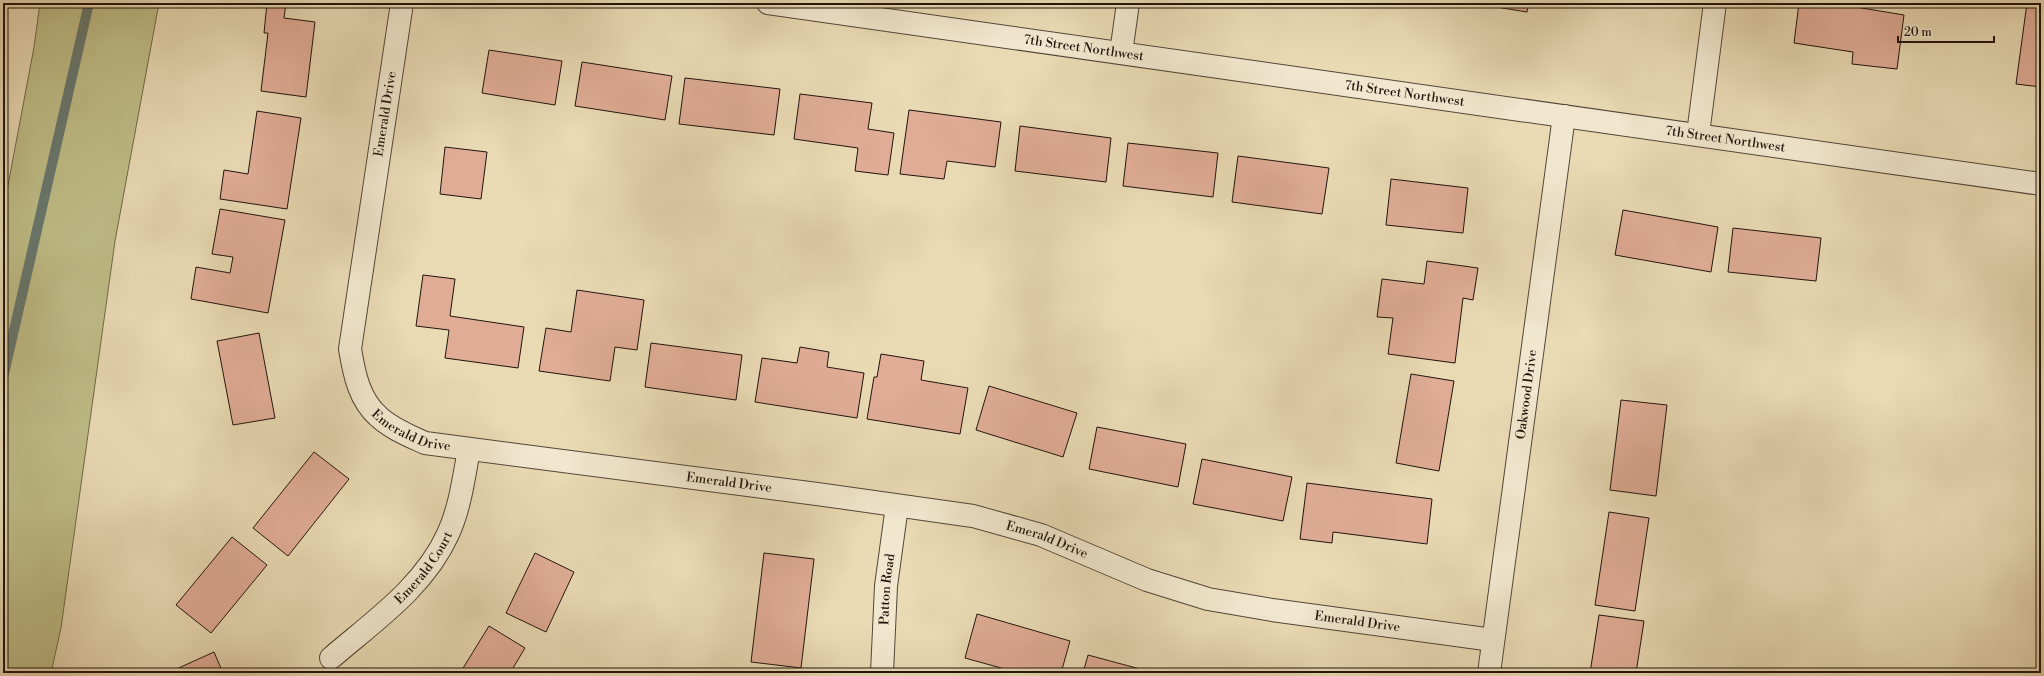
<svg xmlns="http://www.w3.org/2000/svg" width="2044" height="676" viewBox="0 0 2044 676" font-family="'Libre Bodoni',serif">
<rect width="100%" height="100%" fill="#e9dab4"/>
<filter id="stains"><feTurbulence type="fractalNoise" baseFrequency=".005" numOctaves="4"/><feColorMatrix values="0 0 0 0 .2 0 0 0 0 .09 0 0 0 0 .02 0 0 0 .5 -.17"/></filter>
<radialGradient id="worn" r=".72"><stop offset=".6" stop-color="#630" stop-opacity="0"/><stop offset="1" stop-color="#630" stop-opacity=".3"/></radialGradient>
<path fill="#bfbd87" stroke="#70684a" d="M40 3H159L115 241 61 628 51 673H3V212L34 47Z"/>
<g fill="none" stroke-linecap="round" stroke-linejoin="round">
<path stroke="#68786f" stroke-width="10" d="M3 378 89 3"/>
</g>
<path fill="#e0ac96" stroke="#21140d" d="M267 3H286L284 18 315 22 306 97 261 91 268 33H264Z
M1490 3H1529L1527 12 1490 6Z
M1799 3H1832L1904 15 1897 69 1852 64 1853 52 1794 43Z
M2027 3 2041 5V87L2016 84Z
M489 50 562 61 555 105 482 93Z
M582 62 672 76 665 120 575 106Z
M685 78 780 89 774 135 679 124Z
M800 94 872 103 868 129 894 133 888 175 855 171 858 148 794 139Z
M909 110 1001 122 995 167 947 161 944 179 900 174Z
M257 111 301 118 287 209 220 199 224 170 248 174Z
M1020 126 1111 138 1106 182 1015 171Z
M1128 143 1218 153 1213 197 1123 186Z
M445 147 487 152 481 199 440 194Z
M1238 156 1329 168 1322 214 1232 202Z
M1391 179 1468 188 1463 233 1386 225Z
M220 209 285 220 268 313 191 299 196 267 230 273 233 257 212 254Z
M1623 210 1718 227 1711 272 1615 255Z
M1733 228 1821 238 1816 281 1728 272Z
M1427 261 1478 268 1473 300 1463 298 1455 363 1388 354 1393 318 1377 317 1382 279 1424 284Z
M423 275 455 279 450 316 524 327 518 368 445 358 449 330 416 326Z
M577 290 644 300 637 350 615 347 610 381 539 371 546 328 571 332Z
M259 333 275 418 233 425 217 341Z
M651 343 742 355 736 400 645 387Z
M800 347 829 352 827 367 864 373 857 418 755 402 762 358 797 363Z
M881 354 924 361 921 380 968 388 960 434 867 419 874 377H877Z
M1411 374 1454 381 1439 471 1396 463Z
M989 386 1077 413 1063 457 976 430Z
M1621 400 1667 405 1656 496 1610 490Z
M1097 427 1186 444 1178 487 1089 469Z
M314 452 349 479 288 556 253 528Z
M1202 459 1292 477 1283 521 1193 504Z
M1307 483 1432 499 1427 544 1333 532 1332 543 1300 539Z
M1609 512 1649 518 1635 611 1595 605Z
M232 537 267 565 211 633 176 605Z
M535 553 574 572 546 632 506 613Z
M764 553 814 559 801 668 751 662Z
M977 614 1070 641 1061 673H1019L965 658Z
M1599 615 1644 621 1636 673H1590Z
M489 626 525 648 510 673H460Z
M214 652 223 673H173L172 671Z
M1088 655 1155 673H1083Z"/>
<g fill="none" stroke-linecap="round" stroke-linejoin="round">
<defs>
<g id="minor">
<path id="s1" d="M402 3 350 349C354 373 359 400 379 417 392 429 410 436 425 443L817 494 973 516 1041 535 1147 580 1208 599 1272 610 1493 640"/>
<path d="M1121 53 1128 3"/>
<path d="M1698 134 1715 3"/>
<path id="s2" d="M331 658C374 621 424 587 448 534 460 508 464 477 469 449"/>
<path id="s3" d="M882 673 886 586 897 506"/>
<path id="s4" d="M1489 673 1564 116"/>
</g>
<g id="tertiary">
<path id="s5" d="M768 3 2041 184"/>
</g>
</defs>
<use href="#minor" stroke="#534637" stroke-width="24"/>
<use href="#tertiary" stroke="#534637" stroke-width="24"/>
<use href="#minor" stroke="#f1e7ce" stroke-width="22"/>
<use href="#tertiary" stroke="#f1e7ce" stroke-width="22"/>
</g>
<g text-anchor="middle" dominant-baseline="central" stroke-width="4" stroke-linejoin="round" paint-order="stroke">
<g font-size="13" fill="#21140d" stroke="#f1e7ce">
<text stroke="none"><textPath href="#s5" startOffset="319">7th Street Northwest</textPath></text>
<text stroke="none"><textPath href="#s5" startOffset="643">7th Street Northwest</textPath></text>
<text transform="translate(385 114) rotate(-81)">Emerald Drive</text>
<text stroke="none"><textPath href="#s5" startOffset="967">7th Street Northwest</textPath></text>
<text stroke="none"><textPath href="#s4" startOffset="281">Oakwood Drive</textPath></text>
<text stroke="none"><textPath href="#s1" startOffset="461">Emerald Drive</textPath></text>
<text stroke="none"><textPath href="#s1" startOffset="785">Emerald Drive</textPath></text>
<text stroke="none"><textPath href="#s1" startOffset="1109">Emerald Drive</textPath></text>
<text stroke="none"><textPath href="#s2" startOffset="130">Emerald Court</textPath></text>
<text stroke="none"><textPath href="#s3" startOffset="84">Patton Road</textPath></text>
<text stroke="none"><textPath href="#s1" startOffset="1432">Emerald Drive</textPath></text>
</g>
</g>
<rect width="2044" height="676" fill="none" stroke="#e9dab4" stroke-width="16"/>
<rect x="4" y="4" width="2036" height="668" fill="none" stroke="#21140d" stroke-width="2"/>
<rect x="8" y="8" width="2028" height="660" fill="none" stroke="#21140d"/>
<path d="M1898 36v6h96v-6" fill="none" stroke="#21140d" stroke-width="2"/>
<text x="1904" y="36" font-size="12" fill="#21140d" stroke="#f1e7ce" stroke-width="3" paint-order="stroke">20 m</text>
<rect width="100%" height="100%" filter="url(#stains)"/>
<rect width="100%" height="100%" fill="url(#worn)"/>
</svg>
